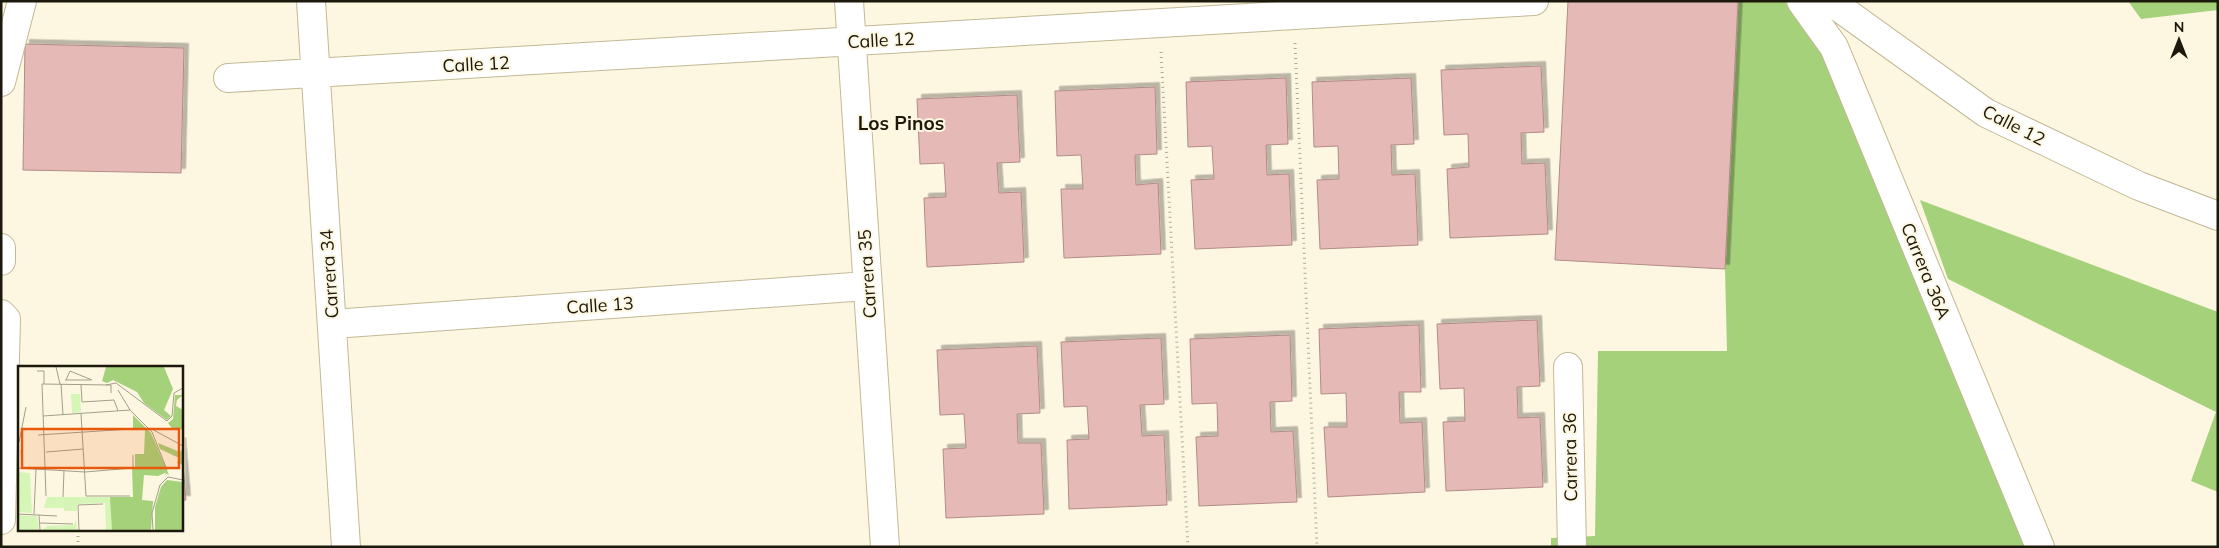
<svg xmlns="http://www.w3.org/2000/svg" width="2219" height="548" viewBox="0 0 2219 548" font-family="Mulish,sans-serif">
<defs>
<filter id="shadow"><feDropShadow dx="4.5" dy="-4.5" stdDeviation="0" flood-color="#0004"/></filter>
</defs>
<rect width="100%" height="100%" fill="#fdf7e1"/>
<path fill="#a5d17a" d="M1738 1H1785L1827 49 2031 547H1551V538L1595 536 1598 351H1727L1725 269Z
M2128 1H2218V10L2141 19Z
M1920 200 2218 312V492L2191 481 2216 412 1948 279Z"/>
<path fill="#e5bab6" stroke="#b38b87" filter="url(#shadow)" d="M1568 1H1738L1725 269 1555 260Z
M25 44 184 48 181 173 23 170Z
M1541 66 1544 132 1521 133 1522 164 1545 163 1548 234 1450 238 1447 169 1469 167 1468 134 1444 135 1441 70Z
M1286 78 1288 144 1266 145 1267 175 1289 174 1292 245 1195 249 1191 180 1214 179 1212 146 1188 147 1186 82Z
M1411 78 1414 144 1391 145 1392 175 1415 174 1418 245 1320 249 1317 180 1339 179 1338 146 1314 147 1312 82Z
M1155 87 1157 154 1135 155 1136 185 1158 183 1161 254 1064 258 1061 189H1083L1081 155 1057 156 1055 91Z
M1017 95 1020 162 997 163 999 193 1021 192 1024 262 927 267 924 198 946 197 944 163 920 164 917 99Z
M1537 320 1540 386 1517 387 1518 418 1540 417 1543 487 1446 491 1443 422 1465 421 1464 388 1440 389 1437 324Z
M1419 325 1421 392H1399L1400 423 1422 422 1425 492 1328 497 1324 427H1347L1346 393 1321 394 1319 329Z
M1290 335 1292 401 1270 402 1271 432 1293 431 1297 502 1199 506 1196 437 1218 436 1217 403 1192 404 1190 339Z
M1161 338 1164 404 1140 405 1142 436 1164 435 1167 505 1069 509 1067 440 1089 439 1087 406 1064 407 1061 342Z
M1037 346 1040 413 1017 414 1018 443H1041L1044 514 946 518 943 449 966 448 964 414 940 415 937 350Z
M181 442 186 500H181Z"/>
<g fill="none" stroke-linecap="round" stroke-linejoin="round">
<defs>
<path id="minor" d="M311 1 346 547
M849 1 885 547
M1801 1 1834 47 2040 547
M1830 1 1986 113 2139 186 2218 216
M228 78 1534 1
M1 82 22 1
M1 248V261
M1 314 6 319 1 520
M333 324 867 286
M1568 367 1572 547"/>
</defs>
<use href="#minor" stroke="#c2b996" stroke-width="30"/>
<path stroke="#afaa97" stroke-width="3" stroke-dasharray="1 4" stroke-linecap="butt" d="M1295 43 1317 547
M1161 52 1188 547
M78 547V529"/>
<use href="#minor" stroke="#fff" stroke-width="28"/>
</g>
<g text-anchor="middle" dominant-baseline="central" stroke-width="4" stroke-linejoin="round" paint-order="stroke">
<g font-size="18" fill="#1c180b" stroke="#fdf7e1">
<text transform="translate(881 40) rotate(-3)">Calle 12</text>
<text transform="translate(476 64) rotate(-3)">Calle 12</text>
<text transform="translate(2014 125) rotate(27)">Calle 12</text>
<text transform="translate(1926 271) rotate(68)">Carrera 36A</text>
<text transform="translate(329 274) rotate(-94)">Carrera 34</text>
<text transform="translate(867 274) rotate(-94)">Carrera 35</text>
<text transform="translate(600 305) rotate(-4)">Calle 13</text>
<text transform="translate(1570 457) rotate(-91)">Carrera 36</text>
</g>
<g font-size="19" font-weight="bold" fill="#1c180b" stroke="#fdf7e1">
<text x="901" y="123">Los Pinos</text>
</g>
</g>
<g transform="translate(18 366)">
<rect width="165" height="165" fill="#fdf7e1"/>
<path d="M53 28H62L63 46 54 47ZM0 106 12 107 14 147 0 146ZM29 131H115L133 164H88L87 137 59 138V145H46V142H26ZM0 149 19 150 21 164H0ZM58 153 59 164H25L29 160 56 159Z" fill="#d5f6b7"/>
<path d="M88 1H146L155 23 146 44 153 50 149 54 126 37 119 26 95 14 89 17 84 15ZM157 29H165L159 34 158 40 165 44V63L155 64 150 57 155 53ZM115 49 133 67 151 109 147 107 140 110 126 109 124 134 135 135 133 164H94L92 131H115L114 101H117V88H126L127 64 115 63ZM140 77 162 86 165 82V99L159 97 161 92 142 83ZM149 114 165 116V164H137V141L143 121Z" fill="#a5d17a"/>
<path fill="none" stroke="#a39e8b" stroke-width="1" d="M38 1 42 18M19 5H26V18M47 14H73M48 14 52 5 74 14M43 18 45 49M63 19 64 36 96 34 100 45M88 19 98 17 149 55 154 50 156 27 165 22M100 24 112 44 134 66 149 104M63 48 68 130H112M25 50 112 44M132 62 165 80M20 69 113 63M1 76 8 41M3 84 4 102M28 86 65 83M0 102 67 106 115 102V89M28 130 24 18 93 19V27M45 131 46 104M0 148 39 150M16 148 18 103M21 149 22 164M22 157 55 158M61 164 60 139 85 138M135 164 134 147 142 119 150 111 165 114"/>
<path fill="#e8590c" fill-opacity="0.15" stroke="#e8590c" stroke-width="2.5" d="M4 63H161V102H4Z"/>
<rect width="165" height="165" fill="none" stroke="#1c180b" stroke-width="2.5"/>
</g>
<rect width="2219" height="548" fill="none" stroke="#1c180b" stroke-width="5"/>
<g transform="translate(2179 40)" stroke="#fdf7e1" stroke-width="4" paint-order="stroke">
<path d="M0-4L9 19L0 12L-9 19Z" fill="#1c180b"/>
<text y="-8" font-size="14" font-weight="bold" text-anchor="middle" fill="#1c180b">N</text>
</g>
</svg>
